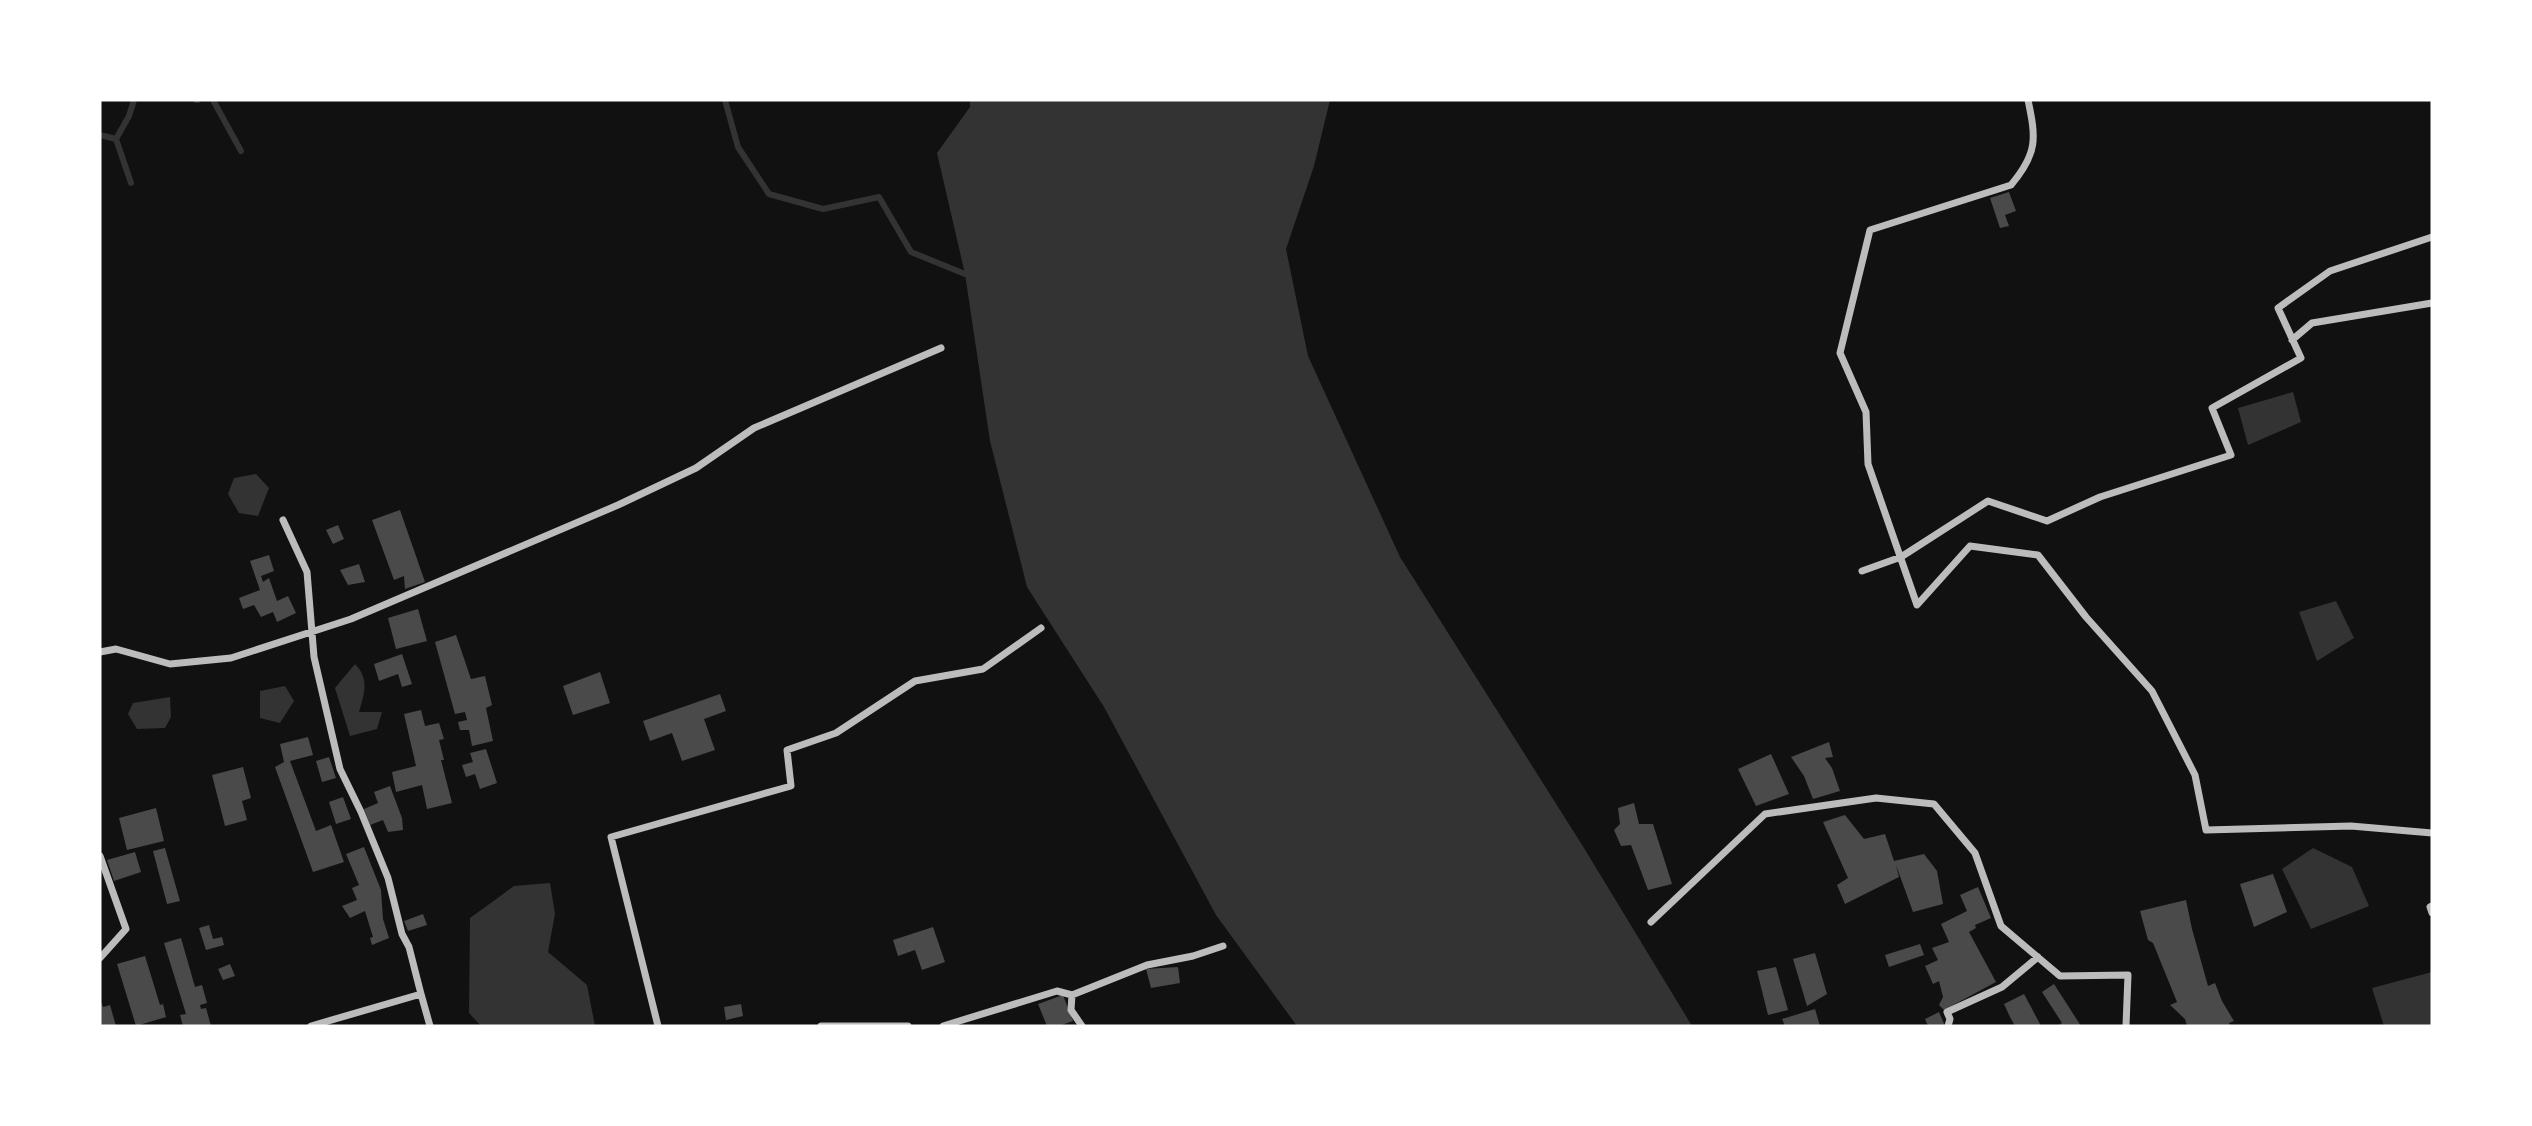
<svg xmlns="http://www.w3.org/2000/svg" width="2532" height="1126" viewBox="0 0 2532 1126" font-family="Cabin,sans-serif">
<rect width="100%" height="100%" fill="#111"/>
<path fill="#333" d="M970 100H1330L1314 166 1286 249 1308 356 1400 557 1584 848 1692 1026H1297L1216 915 1104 707 1027 587 990 441 965 274 937 153 970 107Z
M2293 392 2301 422 2248 445 2238 408Z
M256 474 269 488 258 516 239 513 228 494 234 478Z
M2336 601 2354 638 2317 661 2299 612Z
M355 664C370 679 364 694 359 712H382L377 729 350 736 335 688Z
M285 686 294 701 280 723 260 718V691Z
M170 697 171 717 165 728 137 729 128 714 133 703Z
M2313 848 2352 867 2369 906 2311 929 2282 869Z
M550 883 555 914 548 952 587 985 595 1026H481L469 1013 470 918 514 886Z
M2432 972V1026H2384L2372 988Z"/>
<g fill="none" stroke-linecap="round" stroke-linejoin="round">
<path stroke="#333" stroke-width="6" d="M196 100H198
M213 100 241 151
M725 100 738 147 769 194 823 209 879 197 911 252 965 274 971 270
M100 135 116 139
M131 183 116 139 129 116 134 100"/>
</g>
<path fill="#4a4a4a" d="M2009 192 2016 211 2005 215 2009 226 2000 228 1990 198Z
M400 510 425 582 405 589 404 576 394 580 372 520Z
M338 525 344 539 333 544 326 530Z
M269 555 274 571 261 576 263 582 269 578 277 601 288 596 296 613 277 622 273 612 261 617 254 605 243 609 239 598 260 590 250 561Z
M359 564 365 582 348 585 340 570Z
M418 609 427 641 396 649 388 618Z
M456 635 471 679 485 676 492 705 486 708 493 741 472 746 469 730H460L458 722 467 720 465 712 455 714 435 642Z
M402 654 412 684 402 687 398 674 379 681 374 664Z
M600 672 610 703 573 715 563 686Z
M720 694 726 711 704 719 715 750 682 761 672 733 650 741 643 721Z
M421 710 425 726 439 723 444 739 439 740 444 760H441L452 803 427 809 422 785 396 792 392 772 416 766 404 714Z
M308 737 313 755 290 761 316 831 331 825 344 862 313 872 275 767 284 762 280 744Z
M1829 742 1833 757 1825 758 1832 768 1840 791 1813 799 1804 776 1791 757Z
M486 749 497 783 480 789 475 774 466 777 462 765 473 762 470 753Z
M1771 754 1789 794 1756 806 1738 769Z
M329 757 336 778 322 782 316 761Z
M243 767 251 798 242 801 247 820 225 826 212 775Z
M390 786 402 818 403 830 388 832 383 820 370 825 364 809 378 803 374 792Z
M343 797 351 819 336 824 329 802Z
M1634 803 1639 824H1653L1672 884 1648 890 1631 845 1621 846 1614 830 1620 824 1618 808Z
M156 808 164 841 127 850 119 818Z
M1845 815 1864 839 1885 834 1894 861 1924 854 1937 871 1943 904 1913 912 1896 865 1899 877 1845 904 1837 885 1848 878 1823 822Z
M364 847 381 890 383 919 389 938 372 945 370 938 373 937 365 911 350 918 342 906 357 900 352 888 359 885 346 854Z
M165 848 180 901 167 904 153 851Z
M135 852 141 872 114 881 107 860Z
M2273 874 2287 912 2254 927 2240 884Z
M1978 887 1991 918 1975 925 1976 928 1969 932 1996 982 1944 1010 1939 1005 1943 997 1939 981 1933 984 1925 966 1938 960 1932 948 1949 942 1941 924 1967 911 1960 895Z
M2186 900 2192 929 2208 986 2215 983 2222 1001 2234 1021 2229 1023 2231 1026H2187L2185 1019 2170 1005 2177 1002 2153 943 2148 940 2140 911Z
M423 914 427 925 408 931 404 921Z
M209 925 213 939 222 937 224 945 206 950 199 928Z
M933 927 945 962 922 970 915 950 898 956 893 940Z
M181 938 195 987 202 985 207 1003 200 1005 201 1009 206 1008 211 1026H183L180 1015 186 1014 164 943Z
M1920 944 1924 955 1889 967 1885 955Z
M1815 953 1827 994 1807 1006 1793 959Z
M145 956 160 1005 163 1004 166 1017 136 1026 117 964Z
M230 964 235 976 223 980 218 969Z
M1178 967 1180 983 1151 988 1146 969Z
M1776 967 1788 1010 1768 1015 1757 971Z
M2054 984 2081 1026H2057L2062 1023 2042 992Z
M2024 994 2031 1007 2041 1026H2015L2010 1017 2004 1004Z
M1063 995 1073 1021 1059 1026H1047L1038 1004Z
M100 999 103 1007 110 1005 116 1026H100Z
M741 1004 743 1016 726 1020 724 1007Z
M1815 1009 1820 1026H1785L1782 1019Z
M1939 1012 1945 1026H1928L1925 1019Z"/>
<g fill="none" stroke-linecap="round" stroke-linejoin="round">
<path stroke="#bcbcbc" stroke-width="7" d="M2028 100C2036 138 2038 153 2011 185L1870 230 1840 353 1866 412 1868 464 1917 605 1970 546 2038 555 2086 617 2152 691 2195 775 2206 830 2351 826 2432 833
M2292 340 2312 323 2432 303
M283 520 307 572 314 657 340 769 361 812 388 878 402 934 409 947 421 994
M1862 571 1901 557 1988 501 2047 521 2100 497 2231 455 2212 408 2301 358 2278 308 2330 271 2432 237
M100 652 116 649 170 664 231 658 351 619 618 505 696 468 754 428 941 348
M100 856 126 929 100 958
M2432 906 2430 907 2432 913
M1651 922 1765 814 1876 798 1934 804 1975 853 2001 926 2060 976 2128 975 2126 1026
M311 1026 421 994 430 1026
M658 1026 611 837 791 786 787 750 836 733 915 681 983 669 1041 628
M821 1026H908
M943 1026 1057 991 1072 995
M1082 1026 1071 1010 1072 995 1147 965 1193 956 1223 946
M1948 1026 1950 1019 1947 1012 2002 987 2038 957"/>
</g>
<rect width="2532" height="1126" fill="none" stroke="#ffffff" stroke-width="203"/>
</svg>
